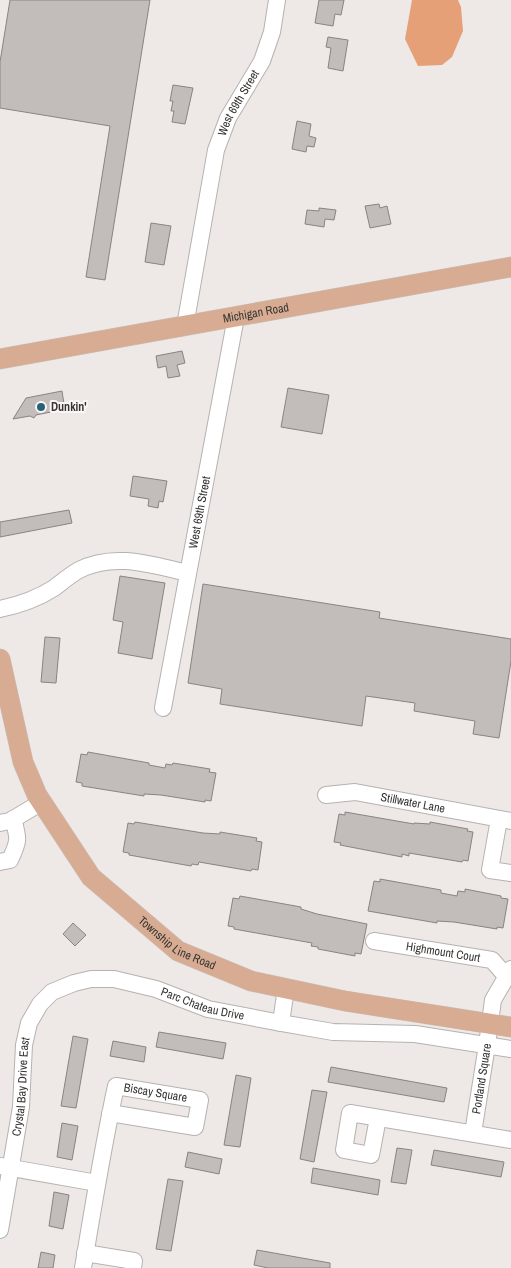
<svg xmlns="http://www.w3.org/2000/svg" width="511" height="1268" viewBox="0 0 511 1268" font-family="'Archivo Narrow',sans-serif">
<rect width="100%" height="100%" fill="#eee9e6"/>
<path fill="#e5a078" d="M412 0H458L461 7 463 31 452 57 442 65 418 66 405 39Z"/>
<path fill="#c2bdba" stroke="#898482" d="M10 0H150L105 280 86 277 110 126 0 108V62Z
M319 0H344L341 15 335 14 333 26 315 23Z
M328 37 348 40 343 71 328 68 331 48 326 47Z
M173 85 193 88 185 124 172 122 174 111H171L173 101H170Z
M297 121 311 124 309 136 316 138 314 147 307 146 306 152 292 149Z
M379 204 380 208 387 206 391 224 370 228 365 206Z
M319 208 336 210 334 220 325 219 324 227 305 224 307 210 319 211Z
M151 223 171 226 164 265 145 262Z
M182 351 185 363 177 365 180 376 168 378 166 366 158 368 156 356Z
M288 388 329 395 322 434 281 427Z
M62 391 64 404 61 410 36 415 34 418 30 416 13 419 26 398Z
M133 476 167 481 163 502 159 501 158 508 148 506 149 499 130 496Z
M69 510 72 523 0 537V522Z
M120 576 165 583 152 659 118 653 123 622 113 620Z
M203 584 380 612 379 618 511 639V661L499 738 473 734 475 721 414 711 415 703 366 696 362 726 220 704 222 689 188 683Z
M45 637 60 638 56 683 41 682Z
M88 752 149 763V765L165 768 166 764 172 765 173 763 210 769 209 772 216 773 211 801 205 800V802L161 795 144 794V796L82 786V783L76 782 81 754 87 755Z
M345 812 414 824V823L430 824V822L468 829 467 831 473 832 468 861 463 860 462 862 409 853V856L402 854V857L340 845 341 843 334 842 339 814 345 815Z
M135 822 203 833 220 834V832L257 838 256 841 262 842 258 870 252 869 251 871 199 862 198 865 192 864 191 866 129 855V853L123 852 128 823 134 824Z
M380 879 441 890V893L457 896 458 891 465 892V889L501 896V898L508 899 503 928 497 927V929L454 922 437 921V923L368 911 374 881 380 882Z
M240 896 301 907V909L317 914 367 924 361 954 355 953V956L318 949V947L311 946 312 943 234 929V927L228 926 233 898 239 899Z
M73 923 86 935 75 946 63 934Z
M159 1032 226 1043 223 1059 156 1047Z
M73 1036 88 1039 76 1108 61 1106Z
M113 1041 146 1047 144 1062 110 1056Z
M331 1067 447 1088 444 1102 328 1082Z
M236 1075 251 1078 240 1147 224 1145Z
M312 1090 327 1092 314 1162 300 1159Z
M62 1123 78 1126 72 1160 57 1157Z
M397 1148 412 1150 406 1184 391 1182Z
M434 1150 504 1162 501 1177 431 1165Z
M188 1152 222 1159 219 1174 185 1167Z
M313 1168 380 1180 378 1195 311 1183Z
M168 1179 183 1181 171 1251 156 1249Z
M54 1192 69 1195 63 1229 49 1226Z
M257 1250 330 1263V1268H268L254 1265Z
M41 1252 55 1255 53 1268H38Z"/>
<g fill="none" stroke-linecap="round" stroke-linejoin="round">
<defs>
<g id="minor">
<path id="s1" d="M185 326 216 150 228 118 262 61 272 32 277 0"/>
<path d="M0 609C19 605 37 599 54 588 62 582 70 575 79 570 115 552 151 565 188 573"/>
<path id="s2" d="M163 708 236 317"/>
<path id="s3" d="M326 795 355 792 511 821"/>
<path d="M499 819 490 870 511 873"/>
<path d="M0 823 10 821 42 802"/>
<path d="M0 862 10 860C19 841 19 839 13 819"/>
<path id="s4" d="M374 941 492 960 506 976"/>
<path d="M281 1023 286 988"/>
<path d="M378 1118 371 1155 344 1150 350 1113 511 1140"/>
<path id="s5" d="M473 1133 487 1045 493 1000 511 969"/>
<path d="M0 1166 97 1183"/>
<path id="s6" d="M0 1230 21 1107 24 1045 29 1023 40 1004 52 992 74 983 91 979H114L156 989 208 1009 281 1023 333 1032 415 1034 511 1049"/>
<path d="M85 1253 134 1261 133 1268"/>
<path id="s7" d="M83 1268C93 1207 103 1146 116 1086L200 1100 195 1127 110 1113"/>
</g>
<g id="major">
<path id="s8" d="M0 359 511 267"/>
<path id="s9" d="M0 659 23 762 37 795 91 877 178 951 251 981 345 1001 511 1027"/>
</g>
</defs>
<use href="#minor" stroke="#b6b2af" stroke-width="18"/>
<use href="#major" stroke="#c7c6c6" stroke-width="21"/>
<use href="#minor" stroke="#fff" stroke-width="16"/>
<use href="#major" stroke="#d8ac92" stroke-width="20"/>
</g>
<circle fill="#276079" stroke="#fbf6f4" stroke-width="2" cx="41" cy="407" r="5"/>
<g text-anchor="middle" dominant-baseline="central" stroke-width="4" stroke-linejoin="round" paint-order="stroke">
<g font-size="12" fill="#373534" stroke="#fbf6f4">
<text stroke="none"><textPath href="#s1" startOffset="231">West 69th Street</textPath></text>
<text stroke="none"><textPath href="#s8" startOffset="260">Michigan Road</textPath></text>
<text stroke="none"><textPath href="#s2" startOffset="199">West 69th Street</textPath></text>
<text stroke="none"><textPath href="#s3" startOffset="88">Stillwater Lane</textPath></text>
<text stroke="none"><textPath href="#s9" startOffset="349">Township Line Road</textPath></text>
<text stroke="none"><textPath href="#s4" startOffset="70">Highmount Court</textPath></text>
<text stroke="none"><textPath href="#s6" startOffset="405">Parc Chateau Drive</textPath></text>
<text stroke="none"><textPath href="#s5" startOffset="55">Portland Square</textPath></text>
<text stroke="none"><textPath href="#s6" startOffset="145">Crystal Bay Drive East</textPath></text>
<text stroke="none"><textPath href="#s7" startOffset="225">Biscay Square</textPath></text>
</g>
<g font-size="12" font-weight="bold" fill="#373534" stroke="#fbf6f4" text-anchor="start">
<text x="51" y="407">Dunkin'</text>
</g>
</g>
</svg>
